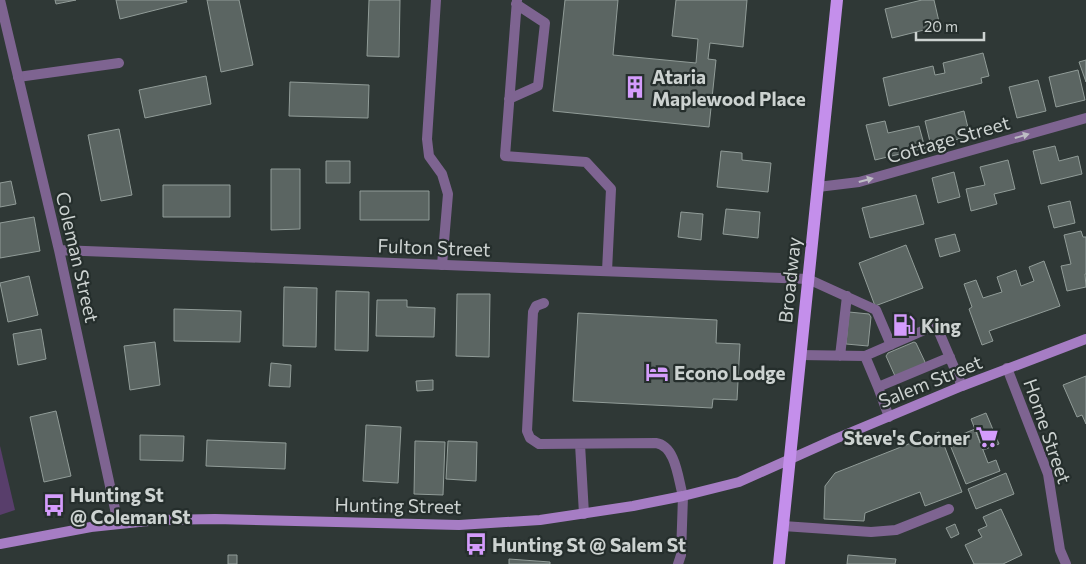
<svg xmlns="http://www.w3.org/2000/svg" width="1086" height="564" viewBox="0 0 1086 564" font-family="Commissioner,sans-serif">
<rect width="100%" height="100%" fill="#2f3836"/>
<path fill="#583e6b" d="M0 446 15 510 0 515Z"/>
<path fill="#5b6562" stroke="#919c98" d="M55 0H76L56 4Z
M116 0H186L187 2 120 19Z
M207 0H239L253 65 221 72Z
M369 0H400L399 57 367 56Z
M565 0H618L613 55 696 63 698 39 672 36 676 0H747L743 47 710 43 708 59 716 60 709 127 553 111Z
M922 0H934L940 26 892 38 885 9Z
M983 53 989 76 981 78 982 83 889 106 883 78 933 66 935 75 945 73 943 63Z
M1086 60V82L1079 62Z
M1078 70 1085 100 1056 107 1049 77Z
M206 76 211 104 145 118 139 90Z
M1038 80 1046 111 1017 118 1009 87Z
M290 82 369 85 368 118 289 116Z
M964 111 970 136 931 146 925 121Z
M885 121 888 133 919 126 925 148 875 160 866 125Z
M119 129 132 195 101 201 88 135Z
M1055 146 1059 161 1078 156 1082 174 1041 184 1033 151Z
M721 151 742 153V160L771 163 768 192 717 187Z
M1008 160 1015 189 994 194 997 204 971 211 966 189 985 185 980 167Z
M326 161H350V183H326Z
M271 169H300V229L271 230Z
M954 172 960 197 938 203 932 178Z
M11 181 16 204 0 207V183Z
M163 185H230V217H163Z
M360 191H429V220H360Z
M916 195 924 224 870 238 862 208Z
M1070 201 1075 223 1054 228 1048 206Z
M726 209 760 212 758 238 723 234Z
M681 212 703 214 701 240 678 237Z
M34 217 40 251 0 258V223Z
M1081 231 1083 237H1086V274H1085L1086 287 1067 291 1061 266 1071 264 1064 235Z
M955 234 960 251 940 257 935 239Z
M906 245 923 288 875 306 859 263Z
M1044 261 1060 306 989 331 993 341 982 345 969 309 972 307 964 284 976 280 983 298 1002 292 997 277 1016 270 1021 286 1034 281 1029 267Z
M29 276 38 315 8 322 0 283Z
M284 287 317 288 316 347 283 346Z
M336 291 369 292 368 351 335 350Z
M457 294H490L489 357 456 356Z
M377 300H407V307L435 308 434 337 376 336Z
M174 309 241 311 240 342 174 341Z
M849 312 869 314 871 317 868 346 846 344Z
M578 313 717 320 716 343 740 344 737 400 713 399 712 408 573 401Z
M41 329 46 359 18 365 13 334Z
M155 342 160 385 130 390 124 346Z
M914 342 916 343 925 362 924 365 895 376 886 356 888 353Z
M271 363 291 365 290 387 269 386Z
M1086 376V424L1082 415 1077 417 1063 385Z
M433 380V390L417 391 416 381Z
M56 411 71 476 44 482 30 417Z
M986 413 999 444 983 450 971 419Z
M366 425 401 427 398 483 363 481Z
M975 429 988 463 996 460 1000 471 966 484 948 440Z
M939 432 962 492 925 506 920 492 865 513 864 521 824 519 825 486 835 473Z
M140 435 184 436 183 461 140 460Z
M207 440 286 443 285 469 206 466Z
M415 441 445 442 443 495 414 494Z
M448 441 477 442 476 481 446 479Z
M1006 473 1014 494 976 509 968 489Z
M1001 509 1022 555 1003 564H974L965 545 982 537 978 530 987 526 983 517Z
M955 524 959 534 951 538 946 528Z
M228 555H237V564H228Z
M848 555 896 559 895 564H847Z
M509 559 550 562V564H509Z"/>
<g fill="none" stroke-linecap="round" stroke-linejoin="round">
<path stroke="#7e6491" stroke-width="10" d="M436 0 427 139 429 156 442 174 448 194 442 265
M517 0 505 156 586 162 611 189 607 271
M18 77 119 63
M509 99 538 86 545 23 516 4
M808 279 876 310 891 345
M544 303 536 306 533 312 527 431 530 438 539 444 656 443C676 446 678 479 683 496
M800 355 865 356 936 325 962 386
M840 356 847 296
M865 356 878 387
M889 417 878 387 950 357
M580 444 584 514
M783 526 871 532 896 530 949 509"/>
<path stroke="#7e6491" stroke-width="10" d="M0 0 59 250 118 523
M818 187 859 182 1086 118
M59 250 808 279
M1007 368 1048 474 1060 550 1066 564
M678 564 681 555 683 496"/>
<path stroke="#a67dc4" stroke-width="10" d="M0 544 91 527 158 520 215 519 459 525 540 520 633 506 683 496 739 482 835 439 962 386 1086 339"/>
<path stroke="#c48feb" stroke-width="12" d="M779 564 837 0"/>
</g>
<defs><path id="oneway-solid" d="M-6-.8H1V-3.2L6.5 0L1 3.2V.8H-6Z" transform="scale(1.25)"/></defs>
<g fill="#bdbdc4">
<use href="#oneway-solid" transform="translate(1022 136) rotate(-16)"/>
<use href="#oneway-solid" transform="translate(866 180) rotate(-15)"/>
</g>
<defs>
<symbol id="building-bare" viewBox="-9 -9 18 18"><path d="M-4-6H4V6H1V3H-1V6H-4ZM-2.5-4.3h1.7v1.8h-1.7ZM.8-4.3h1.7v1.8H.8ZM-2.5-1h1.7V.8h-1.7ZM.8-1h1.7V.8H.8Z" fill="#d49cfc" stroke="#252e2c" stroke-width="2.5" paint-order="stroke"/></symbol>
<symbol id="fuel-bare" viewBox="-9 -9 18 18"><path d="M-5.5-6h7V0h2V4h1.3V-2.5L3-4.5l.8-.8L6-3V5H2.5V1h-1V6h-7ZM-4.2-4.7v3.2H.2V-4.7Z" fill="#d49cfc" stroke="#252e2c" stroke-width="2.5" paint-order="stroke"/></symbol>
<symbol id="hotel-bare" viewBox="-9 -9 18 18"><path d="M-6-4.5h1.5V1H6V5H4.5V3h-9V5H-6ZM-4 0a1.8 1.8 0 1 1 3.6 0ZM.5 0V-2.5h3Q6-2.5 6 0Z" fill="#d49cfc" stroke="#252e2c" stroke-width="2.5" paint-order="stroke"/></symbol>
<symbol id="supermarket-bare" viewBox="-9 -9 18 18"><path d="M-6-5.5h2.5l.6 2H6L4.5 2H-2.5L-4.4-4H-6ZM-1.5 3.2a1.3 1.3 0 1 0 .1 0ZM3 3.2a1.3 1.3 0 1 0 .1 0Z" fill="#d49cfc" stroke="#252e2c" stroke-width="2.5" paint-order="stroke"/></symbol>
<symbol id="bus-bare" viewBox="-9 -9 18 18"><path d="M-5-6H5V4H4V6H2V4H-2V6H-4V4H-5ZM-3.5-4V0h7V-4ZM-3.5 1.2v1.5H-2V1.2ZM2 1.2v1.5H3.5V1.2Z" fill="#d49cfc" stroke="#252e2c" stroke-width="2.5" paint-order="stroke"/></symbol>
</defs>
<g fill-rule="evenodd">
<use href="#building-bare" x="619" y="71" width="32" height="32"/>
<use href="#fuel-bare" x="888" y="309" width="32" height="32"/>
<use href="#hotel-bare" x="641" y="356" width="32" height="32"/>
<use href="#supermarket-bare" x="971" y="421" width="32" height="32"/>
<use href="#bus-bare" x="38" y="489" width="32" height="32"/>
<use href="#bus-bare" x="460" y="528" width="32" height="32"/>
</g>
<g text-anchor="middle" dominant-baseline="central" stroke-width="4.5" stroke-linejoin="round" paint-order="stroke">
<g font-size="19" font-weight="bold" fill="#cdd3d1" stroke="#252e2c" text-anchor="start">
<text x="652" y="76">Ataria<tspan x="652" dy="22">Maplewood Place</tspan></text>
<text x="921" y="325">King</text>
<text x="674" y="372">Econo Lodge</text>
<text x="970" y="437" text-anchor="end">Steve's Corner</text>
<text x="70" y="494">Hunting St<tspan x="70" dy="22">@ Coleman St</tspan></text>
<text x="492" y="544">Hunting St @ Salem St</text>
</g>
<g font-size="19" fill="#cdd3d1" stroke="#252e2c">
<text transform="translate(948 139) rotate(-16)">Cottage Street</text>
<text transform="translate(434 247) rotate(2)">Fulton Street</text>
<text transform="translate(78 257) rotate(77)">Coleman Street</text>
<text transform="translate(789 280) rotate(-84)">Broadway</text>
<text transform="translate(930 381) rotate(-22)">Salem Street</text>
<text transform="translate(1048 431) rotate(71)">Home Street</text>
<text transform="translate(398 505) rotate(1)">Hunting Street</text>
</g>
</g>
<path d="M916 32v8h68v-8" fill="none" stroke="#cdd3d1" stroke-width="2.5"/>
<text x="924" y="32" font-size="15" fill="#cdd3d1" stroke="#252e2c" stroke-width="4" paint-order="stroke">20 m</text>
</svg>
